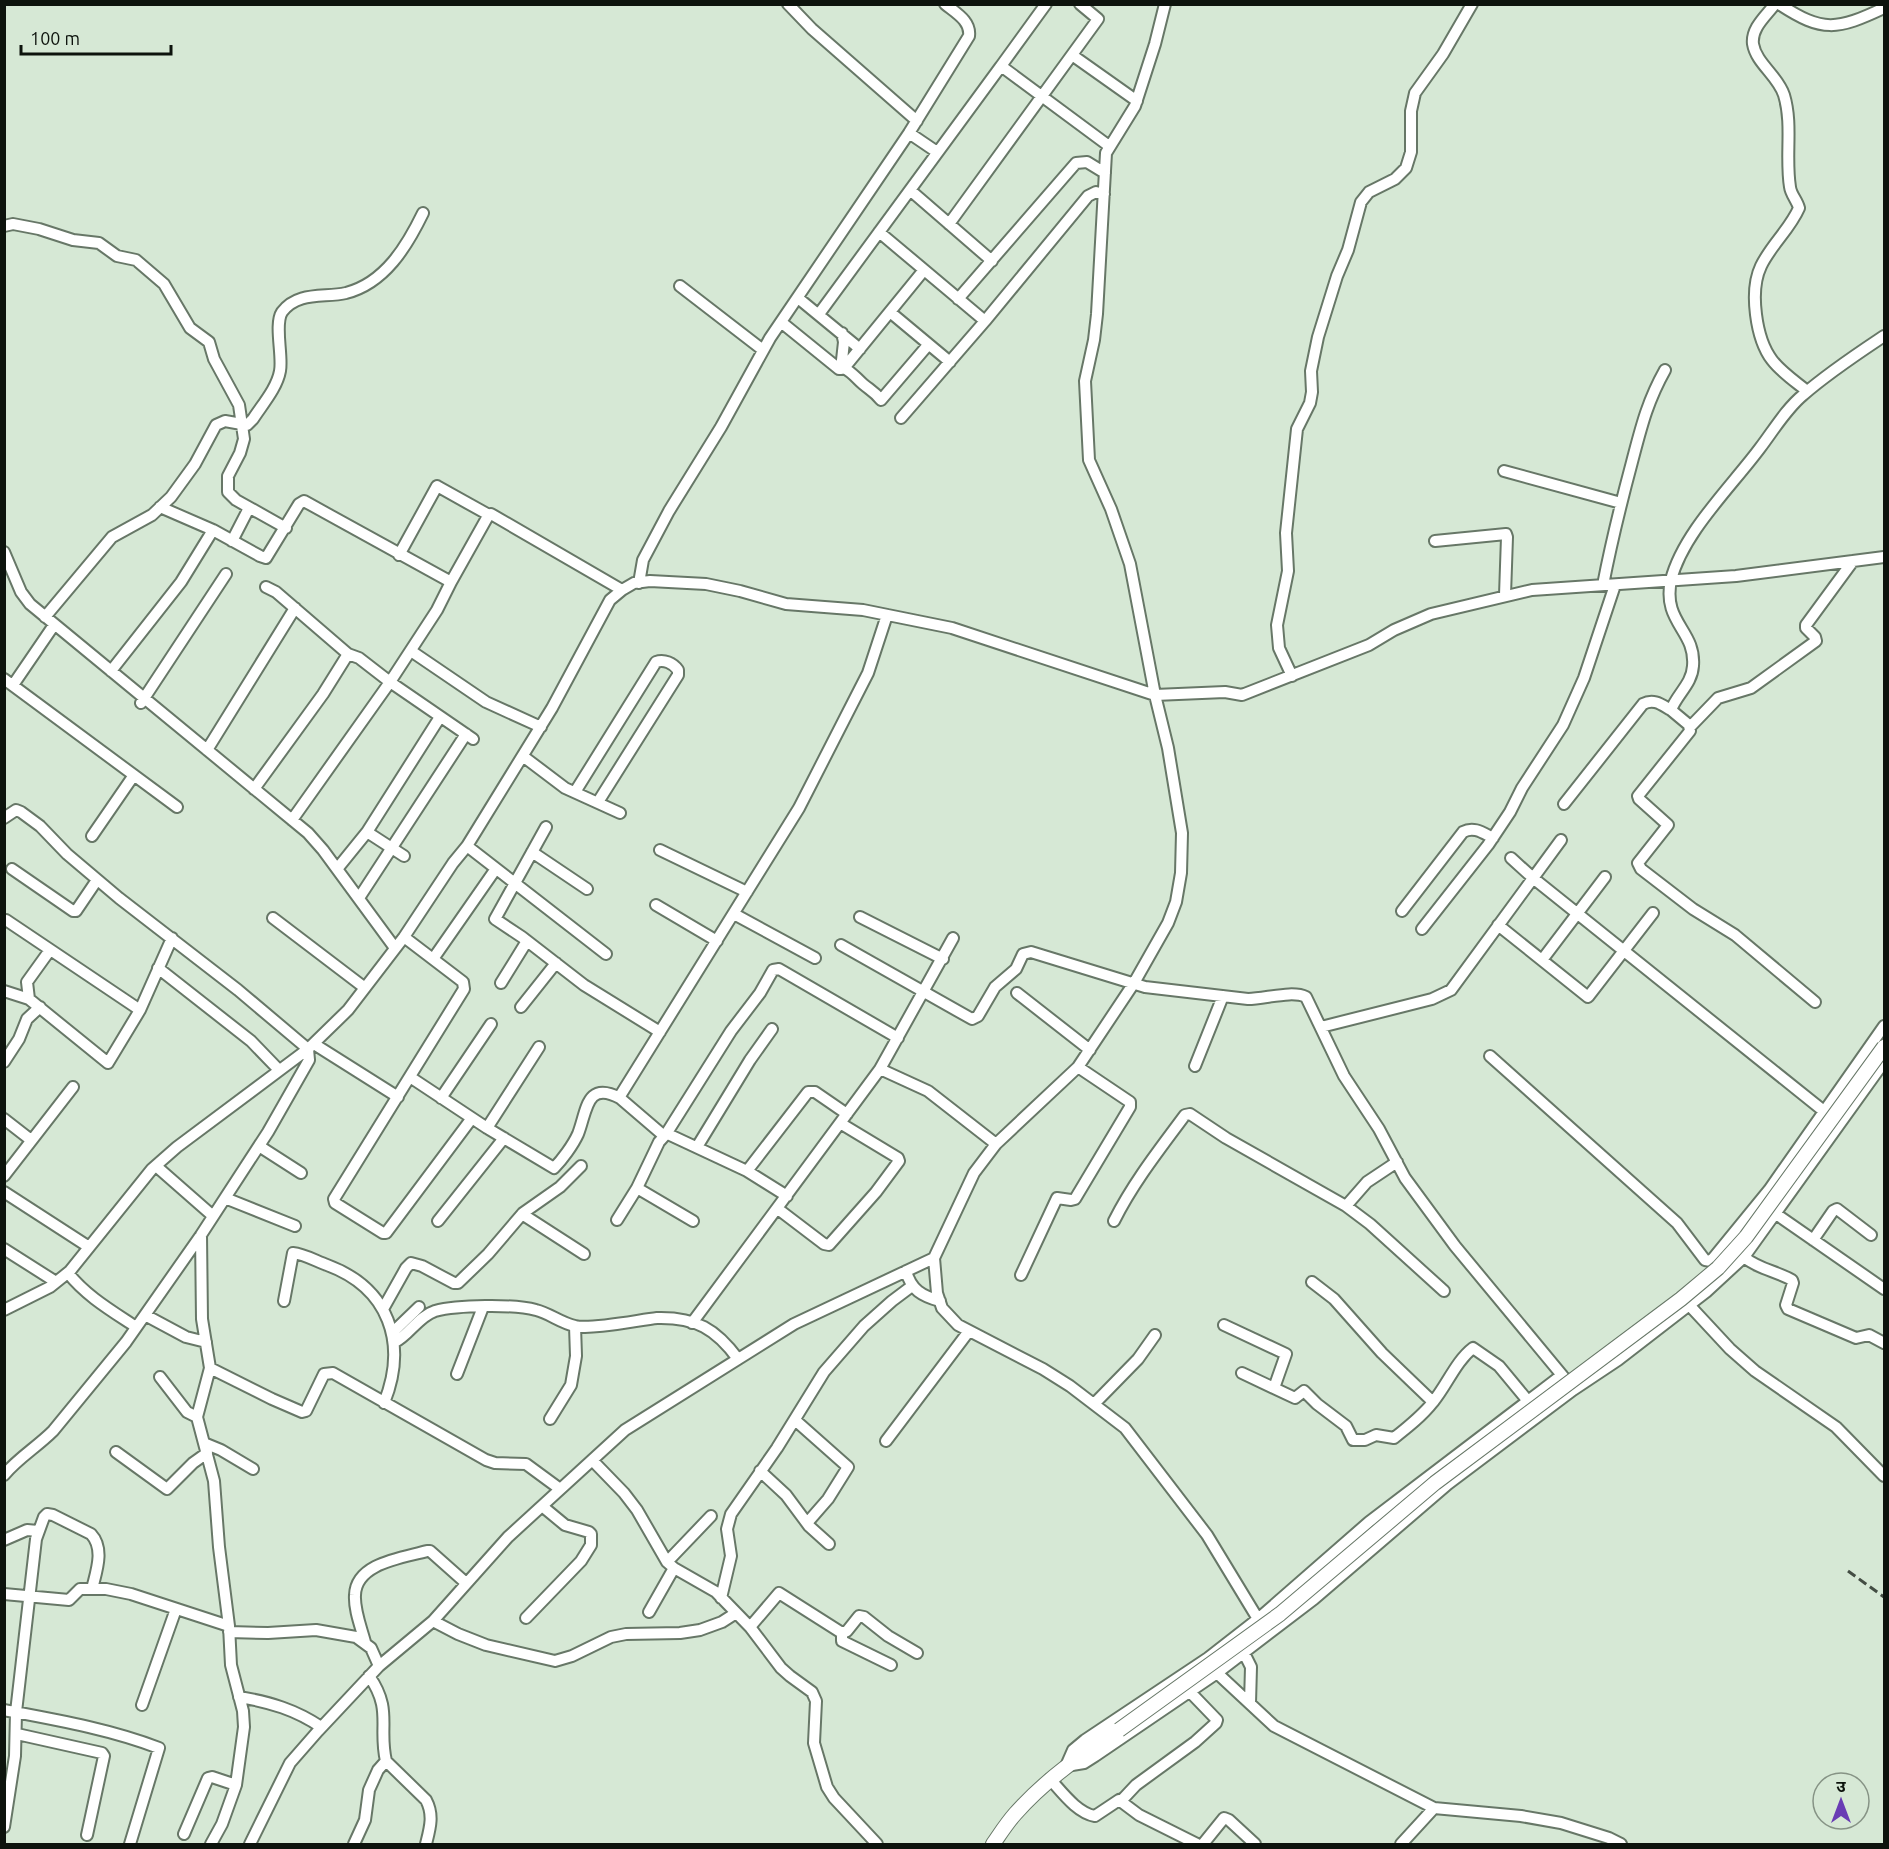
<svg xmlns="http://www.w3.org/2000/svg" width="1889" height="1849" viewBox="0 0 1889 1849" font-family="Ubuntu,'Noto Sans Devanagari',sans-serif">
<rect width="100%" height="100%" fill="#d6e8d5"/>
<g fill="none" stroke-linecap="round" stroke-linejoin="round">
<defs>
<path id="minor" d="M788 4 812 29 917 121
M1165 4 1155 44 1135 106 1106 153 1097 314 1094 340 1085 381 1089 460 1111 509 1130 564 1155 695 1168 748 1182 833 1181 873 1176 902 1168 923 1134 983 1078 1067 996 1144 974 1173 934 1258 937 1293 942 1308 958 1325 1043 1369 1070 1386 1125 1428 1207 1535 1258 1619 1265 1636
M1775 4C1766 16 1751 28 1753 44 1756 63 1778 76 1784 95 1793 125 1785 156 1790 187 1791 195 1797 200 1799 208 1790 229 1771 245 1761 266 1749 291 1756 339 1772 360 1781 372 1796 382 1807 391
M1779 4C1823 33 1837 30 1884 8
M1072 55 1137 101
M1001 66 1046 4
M909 133 937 152
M910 190 992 261
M949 224 1098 19 1080 4
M4 226 13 224 39 229 73 240 99 243 117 256 136 260 164 284 190 328 209 342 214 359 239 405 244 439 240 453 228 476V492L236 500 286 528
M879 232 985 321
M680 286 763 350
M798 298 860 349
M958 299 1076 163 1087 162 1105 173
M890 312 950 362
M819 314 1001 66 1109 146
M781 322 839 369 844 368 924 270
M844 368C853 373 856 378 863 384 870 390 874 391 881 400L928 345
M841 369 844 342 842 333
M901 418 985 321 1088 196 1096 192 1104 194
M1504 471 1621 503
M160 507 213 530 260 556 266 558 299 504 304 501 451 582 488 516 491 514 622 590
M232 541 249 508
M1435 541 1506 534 1507 537 1505 595
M4 552 21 592 30 604 308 833 323 850 395 948
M399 555 437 486 489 515
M639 583 643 560 669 511 721 427 770 338 909 133 969 36C971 21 956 13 945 4
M1603 585C1611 544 1621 503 1632 462 1641 428 1647 402 1665 370
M266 587 276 592 348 654 359 658 390 682 437 610 451 582
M45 617 112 537 152 515 171 497 195 464 216 425 225 421 247 425 253 419C262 405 277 388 280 371 283 356 274 324 282 312 298 291 324 298 346 293 385 283 407 246 423 213
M411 651 486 702 541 727
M111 671 181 582 213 530
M1292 676 1279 648 1277 625 1288 571 1286 533 1297 429 1310 403 1312 392 1311 371 1318 337 1337 276 1348 250 1361 202 1369 192 1395 179 1406 168 1411 152V111L1415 93 1443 54 1472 4
M4 679 177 807
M13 685 54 625
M141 703 226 574
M1690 727 1718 698 1751 688 1816 641 1815 637 1806 628V625L1853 561
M207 750 295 608
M524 757 565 788 620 813
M254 789 323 694 348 654
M575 792 656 662C664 659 673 663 678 670V675L598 802
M1564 804 1643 704C1654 698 1662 705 1671 710
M4 818 16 810 21 812 40 826 67 854 119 898 238 990 308 1049 309 1060 268 1132 201 1235 126 1342 53 1431C37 1447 18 1458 4 1475
M292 820 390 682 473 739
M546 827 495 919 522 937 584 985 660 1032
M367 832 404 856
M92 836 134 775
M467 846 606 954
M660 850 747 892
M532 852 587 889
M1511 858 1533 878 1825 1112
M12 869 73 911H76L97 880
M337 869 367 832 440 717
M359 898 466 734
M656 905 717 941
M1402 911 1463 832C1474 826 1483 833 1493 838
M734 914 815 958
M860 917 943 959
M273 918 365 988
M6 920 140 1010
M1498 925 1588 997 1653 913
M1422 929 1488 845 1510 812 1522 788 1563 725 1584 678 1615 585
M404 937 463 982 464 989 334 1199 335 1203 383 1233H386L472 1118
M841 945 972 1019 978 1016 995 987 1016 969 1023 954 1031 952 1145 987 1248 999C1265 999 1292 990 1306 997L1344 1076 1379 1129 1405 1178 1455 1246 1566 1380
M50 950 27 982 29 999 108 1063 140 1010 172 938
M433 959 495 870
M1542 960 1605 877
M158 968 251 1041 279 1070
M501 983 527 941
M4 991 29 999
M1017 993 1090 1050
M1815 1002 1735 935 1693 909 1641 869 1638 863 1668 825 1639 799 1638 796 1690 731 1689 725 1671 710C1677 694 1692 684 1693 666 1696 630 1662 623 1671 580 1683 533 1731 487 1760 448 1773 431 1786 409 1803 395 1828 373 1857 354 1884 336
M521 1007 556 963
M1321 1027 1432 999 1451 990 1561 840
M314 1044 398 1097
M1490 1056 1677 1223 1705 1260 1711 1261 1769 1190 1884 1026
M4 1062 19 1039 27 1019 40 1007
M1195 1066 1223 996
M880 1069 953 938
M410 1077 487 1128 554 1168C562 1160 573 1145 578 1134 587 1111 586 1080 620 1098
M441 1098 491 1024
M4 1119 31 1140
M487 1128 539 1047
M663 1135 621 1099 620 1096 799 808 868 673 887 615
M259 1146 301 1173
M697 1147 750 1060 772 1029
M156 1166 213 1216
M747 1171 808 1092H815L847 1114
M4 1176 73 1087
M637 1188 693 1221
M4 1192 89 1247
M787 1196 747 1171 670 1135 668 1131 731 1031 760 993 773 970 779 969 898 1038
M225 1198 295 1226
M1346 1206 1367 1182 1397 1162
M778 1209 824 1244 829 1245 876 1192 899 1161 898 1158 840 1123
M522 1214 584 1254
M1776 1214 1884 1289
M617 1220 637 1188 659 1142 668 1132
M438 1221 504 1138
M1114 1221C1133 1183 1159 1150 1185 1115L1190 1114 1226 1138 1346 1206 1370 1224 1444 1291
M201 1235 202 1319 210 1368 197 1417 214 1481 219 1547 229 1626 231 1665 243 1711 244 1727 236 1785 222 1824 211 1844
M1813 1240 1833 1211 1837 1209 1871 1235
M4 1249 56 1282
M1744 1257C1758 1269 1776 1271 1792 1280L1793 1283 1786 1305 1788 1309 1856 1338 1869 1335 1884 1343
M906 1271C911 1290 922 1296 940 1301
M68 1273C86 1296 112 1311 136 1327
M1021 1275 1057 1198 1071 1200 1075 1199 1130 1107V1102L1078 1067
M1312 1282 1334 1299 1382 1353 1433 1402
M284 1301 293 1253C304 1254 316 1261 327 1265 389 1288 408 1343 384 1403
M1690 1306 1730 1349 1755 1371 1836 1427 1884 1476
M383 1309 406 1268 411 1263 422 1266 454 1283H458L488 1254 523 1213 560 1187 581 1166
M4 1310 50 1287 70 1271 152 1169 177 1147 308 1049 348 1010 404 937 453 863 467 846 552 708 610 600 622 590 634 583 650 581 706 584 740 591 786 604 863 610 952 628 1155 695 1225 692 1242 695 1369 645 1394 630 1431 614 1532 590 1736 576 1884 557
M145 1315 186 1337 206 1342
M692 1323 880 1069 928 1091 996 1144
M1224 1325 1286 1354 1274 1388
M393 1332 419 1307
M395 1342C409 1335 419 1316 435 1311 457 1305 514 1304 536 1310 549 1313 561 1323 575 1326 590 1330 639 1320 657 1318 696 1317 716 1329 738 1359
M210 1368 272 1399 302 1412 306 1411 324 1374 333 1373 486 1460 495 1463 526 1464 560 1489
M1242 1373 1295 1398 1304 1391 1317 1404 1346 1426 1353 1440H1365L1376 1435 1394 1438C1408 1427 1422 1416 1433 1402 1447 1385 1456 1361 1473 1348L1499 1366 1528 1401
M457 1374 483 1307
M1562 1375 1369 1522 1258 1619 1208 1658 1085 1740 1073 1750 1066 1766 1084 1763 1095 1756 1217 1673 1314 1599 1448 1484 1573 1390 1618 1360 1706 1292 1744 1257 1884 1062
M160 1377 187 1412 197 1417
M1094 1404 1138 1359 1155 1335
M550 1419 571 1385 576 1356 575 1326
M795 1420 848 1467 828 1499 807 1523
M886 1441 969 1331
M204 1443 221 1450 253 1469
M116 1452 167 1489 193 1463 207 1453
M592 1460 624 1493 637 1510 667 1562 674 1568 716 1592 750 1627 781 1668 790 1676 812 1692 816 1701 814 1743 827 1787 834 1798 877 1844
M760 1471 786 1495 809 1526 829 1544
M4 1540 27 1530 38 1531
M667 1562 711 1516
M4 1594 69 1600 80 1589H106L131 1594 229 1626
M721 1598 731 1556 727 1529 731 1514 777 1448 824 1372 864 1326 892 1301 912 1286
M649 1612 674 1568
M526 1618 581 1561 591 1545V1534L589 1532 565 1525 542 1506
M433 1621 458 1634 486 1645 555 1661 572 1656 611 1637 626 1634 680 1633 700 1630 722 1622 736 1613
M750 1627 779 1593 842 1633 847 1631 859 1616 864 1617 888 1636 917 1653
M229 1632 268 1633 316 1630 356 1637 371 1648 379 1666
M842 1633V1641L891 1665
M365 1642C361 1627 354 1610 355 1595 356 1563 402 1558 427 1551H430L466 1583
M1244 1653 1251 1667 1250 1703
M1217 1673 1274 1726 1434 1808 1521 1816 1561 1823 1609 1838 1621 1844
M369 1676C393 1710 378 1727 386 1761L426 1800C434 1815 430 1828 426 1844
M239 1697C270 1702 296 1710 321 1727
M142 1705 176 1609
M4 1710C57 1720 109 1729 159 1748L130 1844
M17 1734 102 1753 104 1756 87 1835
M1050 1779C1062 1792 1077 1813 1095 1816L1119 1800 1139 1815 1197 1844
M1121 1801 1136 1785 1195 1742 1216 1723 1217 1720 1190 1692
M4 1827 15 1756 16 1712 36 1539 44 1517 47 1514 53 1515 91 1534C105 1549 96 1572 92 1589
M184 1834 208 1778 212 1777 236 1785
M250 1844 290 1763 318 1731 379 1666 433 1621 508 1537 625 1430 794 1324 934 1258
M354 1844 365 1820 369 1790 378 1770 386 1761
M1203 1844 1224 1818 1229 1820 1255 1844
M1401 1844 1434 1808"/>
<path id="major" d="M993 1844C1000 1834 1007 1823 1015 1814 1045 1780 1081 1755 1119 1730"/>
</defs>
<use href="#minor" stroke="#677767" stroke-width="14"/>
<use href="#major" stroke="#677767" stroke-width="16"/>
<use href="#minor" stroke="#fff" stroke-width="10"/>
<use href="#major" stroke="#fff" stroke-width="14"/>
<path stroke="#434d43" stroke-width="3" stroke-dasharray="9 4.5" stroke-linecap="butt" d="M1848 1571 1884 1597"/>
<defs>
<path id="major-bridge" d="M1119 1730 1280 1614 1435 1483 1681 1299 1718 1268 1746 1237 1884 1047"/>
</defs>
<use href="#major-bridge" stroke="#677767" stroke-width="16" stroke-linecap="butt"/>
<use href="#major-bridge" stroke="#fff" stroke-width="14"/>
</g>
<rect width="1889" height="1849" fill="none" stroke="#0d130d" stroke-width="12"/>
<g transform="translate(1841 1801)"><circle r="28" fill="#d6e8d5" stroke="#869385" stroke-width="1.5"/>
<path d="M0-4.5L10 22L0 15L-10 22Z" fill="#693cb4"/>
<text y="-9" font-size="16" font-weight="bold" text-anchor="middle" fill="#0d130d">उ</text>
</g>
<path d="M21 45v9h150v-9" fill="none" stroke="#0d130d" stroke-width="3"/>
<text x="30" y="45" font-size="18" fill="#0d130d" stroke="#d6e8d5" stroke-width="4.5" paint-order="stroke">100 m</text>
</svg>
